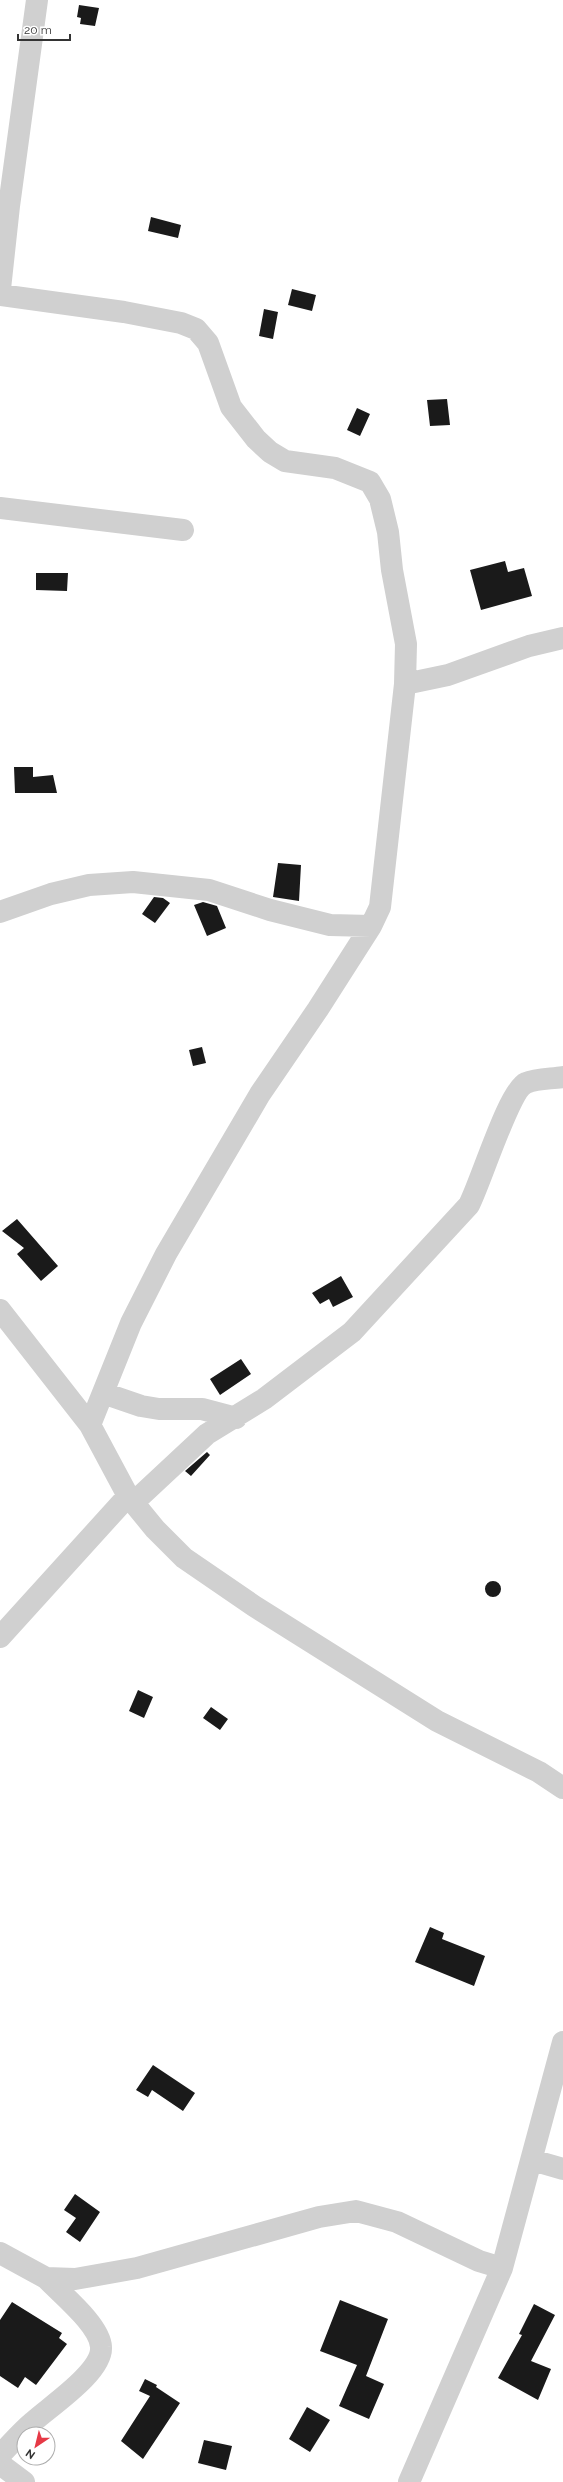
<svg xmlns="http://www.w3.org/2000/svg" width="563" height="2482" viewBox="0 0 563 2482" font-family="Raleway,sans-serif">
<rect width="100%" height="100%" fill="#fff"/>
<path fill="#1a1a1a" d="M79 5 99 8 95 26 80 24 81 18 77 17Z
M151 217 181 225 178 238 148 231Z
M292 289 316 295 312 311 288 305Z
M264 309 278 312 273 339 259 336Z
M447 399 450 425 430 426 427 400Z
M357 408 370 414 360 436 347 430Z
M505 561 508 572 524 568 532 596 481 610 470 570Z
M36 573H68L67 591 36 590Z
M14 767H33V777L53 775 57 793H15Z
M278 863 301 865 299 901 273 897Z
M154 897 163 898 170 903 155 923 142 914Z
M203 902 217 906 226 928 207 936 194 905Z
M202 1047 206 1063 193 1066 189 1050Z
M17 1219 58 1266 41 1281 17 1254 24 1248 2 1231Z
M341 1276 353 1297 333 1307 329 1299 320 1304 312 1293Z
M241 1359 251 1374 220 1395 210 1379Z
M207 1452 210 1455 191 1476 185 1471Z
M485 1589a8 8 0 1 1 16 0a8 8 0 1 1-16 0Z
M138 1690 153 1697 144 1718 129 1711Z
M211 1707 228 1719 220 1730 203 1718Z
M430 1927 444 1933 442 1939 485 1956 474 1986 415 1962Z
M153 2065 195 2093 183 2111 152 2090 148 2097 136 2090Z
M75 2194 100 2212 80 2242 66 2232 76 2218 64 2210Z
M340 2300 388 2319 366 2376 384 2384 369 2419 339 2406 357 2365 320 2351Z
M12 2302 62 2333 59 2338 67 2344 36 2385 25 2377 18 2388 0 2376V2320Z
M534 2304 555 2315 531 2361 551 2369 538 2400 498 2378 522 2335 519 2334Z
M145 2379 157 2385 156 2387 180 2403 143 2459 121 2441 150 2396 139 2391Z
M307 2407 330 2420 310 2452 289 2439Z
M204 2440 232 2446 226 2470 198 2463Z"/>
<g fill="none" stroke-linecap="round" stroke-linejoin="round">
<path stroke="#d0d0d0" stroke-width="22" d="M0 289 9 206 37 0
M0 295 124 312 181 323 196 329 208 343 231 407 256 439 270 452 285 461 335 468 370 482 380 499 388 532 392 570 406 644 405 684 380 907 371 926 318 1009 260 1094 166 1254 131 1323 90 1425
M0 508 183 530
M405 684 448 675 529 646 563 638
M0 912 51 894 89 885 133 882 209 890 270 910 330 925 371 926
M0 1310 90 1425 128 1496 155 1529 184 1558 254 1606 437 1721 539 1772 563 1788
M103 1393 141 1406 159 1409H202L236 1418
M133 1503 207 1434 264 1399 352 1332 469 1205C481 1182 509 1090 526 1083 537 1078 552 1079 563 1077
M0 1637 128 1496
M532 2160 563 2169
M0 2253 46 2278 75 2279 137 2268 319 2217 356 2211 397 2222 479 2261 502 2268
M0 2455C11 2444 21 2432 33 2422 49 2407 103 2372 101 2347 100 2325 61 2294 46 2278
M0 2464 24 2482
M409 2482 502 2268 563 2042"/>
</g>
<g transform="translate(36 2446) rotate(215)"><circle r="19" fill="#ffffff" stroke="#adadad"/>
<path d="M0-3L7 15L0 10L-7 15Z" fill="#e63946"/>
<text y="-6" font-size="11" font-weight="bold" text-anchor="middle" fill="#333333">N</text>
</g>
<path d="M18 34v6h52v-6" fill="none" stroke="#333333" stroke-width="2"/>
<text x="24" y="34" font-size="12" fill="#333333" stroke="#ffffff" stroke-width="3" paint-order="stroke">20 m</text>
</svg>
